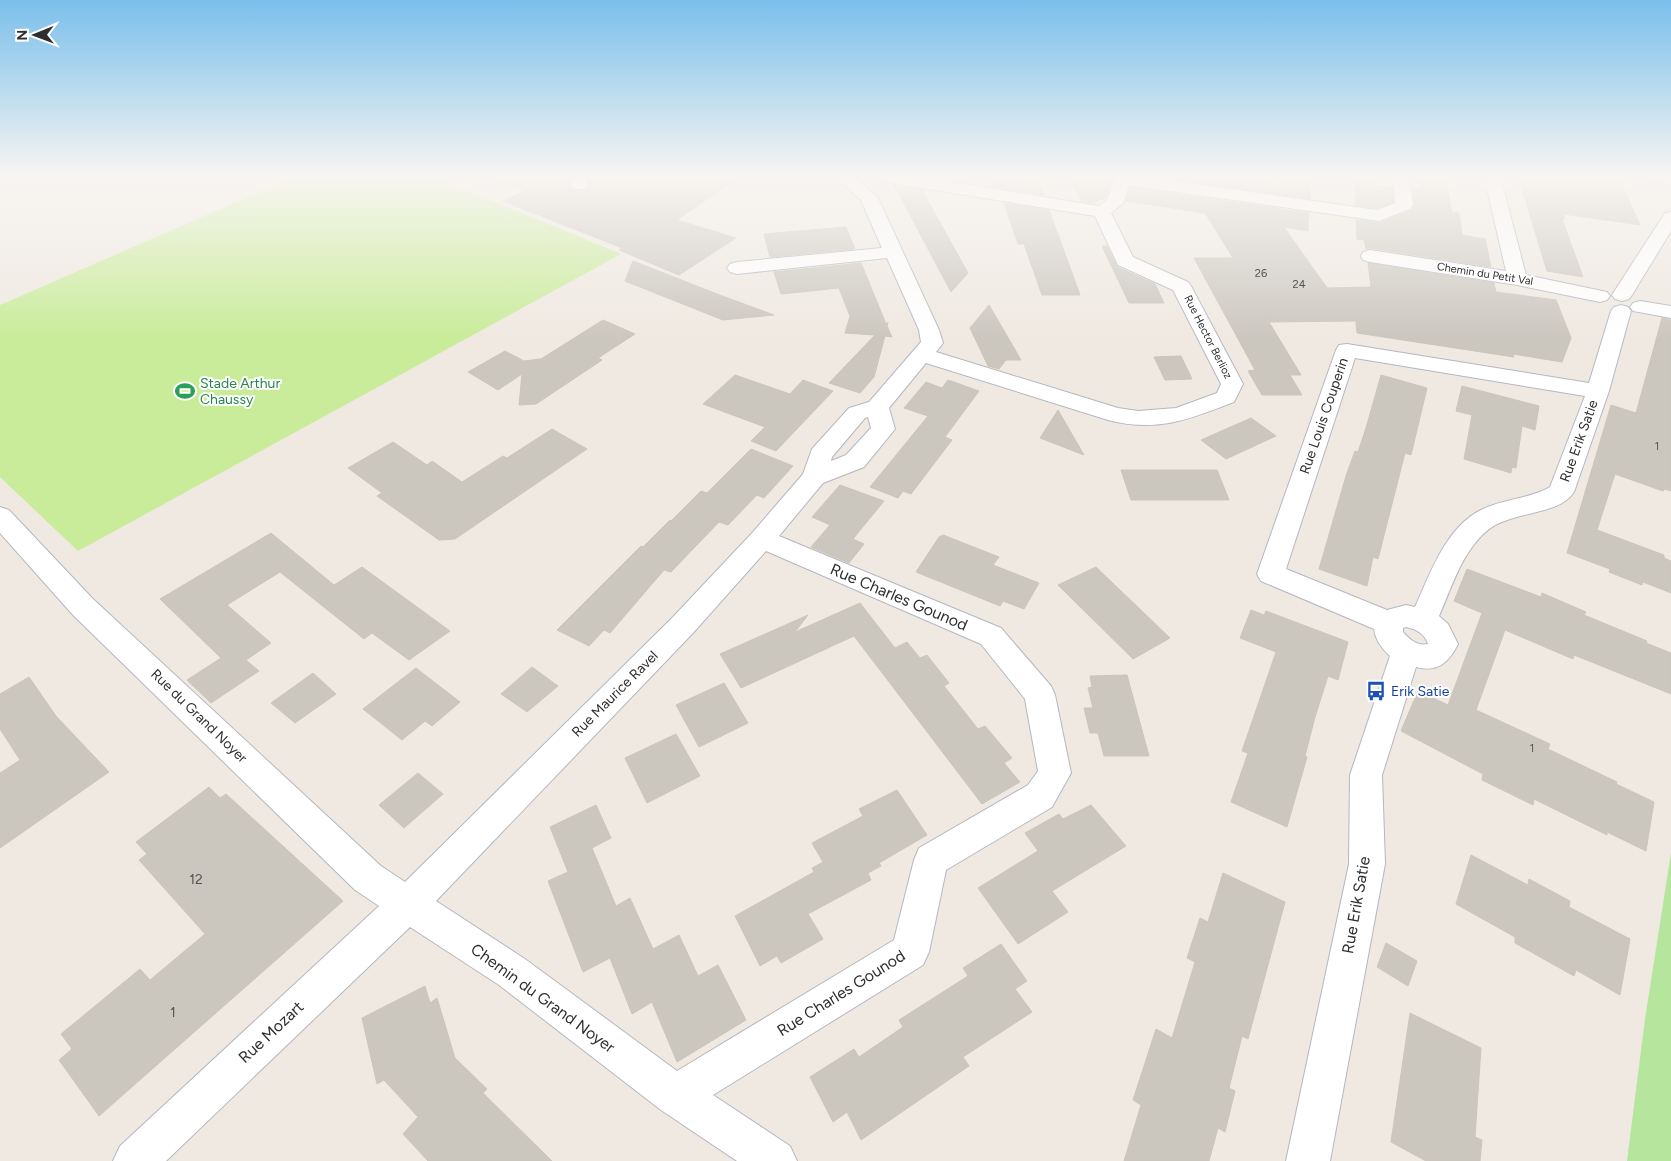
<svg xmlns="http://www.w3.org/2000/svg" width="1671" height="1161" viewBox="0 0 1671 1161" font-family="Figtree,sans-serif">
<rect width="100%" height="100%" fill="#efe9e1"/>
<path fill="#b6e59e" d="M1671 853V1161H1627L1645 1019Z"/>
<path fill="#c9ec9a" d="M296 176H431L621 254 78 551 0 477V305Z"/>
<path fill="#cbc7bf" stroke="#cbc5ba" d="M494 176H569V186L573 191 587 190 589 176H740L677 220 736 238 679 275 619 250 622 248 503 201 525 191 493 179Z
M996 176H1037L1044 195 991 187Z
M1070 176H1114L1106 197 1093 203 1081 201Z
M1156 176H1207L1283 186 1284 176 1311 178 1310 199Z
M1419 176H1445L1452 212 1459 213 1462 235 1485 239 1491 267 1370 248 1366 249 1364 240 1357 239 1356 220 1380 223 1412 210 1415 205 1413 190H1421Z
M1518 176H1589L1620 181 1640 225 1563 214 1565 219H1562L1583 277 1547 271Z
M1355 182 1392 187 1393 202 1377 208 1356 205Z
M894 185 922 190 968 273 951 292Z
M1130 187 1309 213 1308 231 1284 227 1327 288 1371 287 1368 263 1494 283 1496 292 1556 300 1571 338 1562 362 1513 354 1514 357 1357 333 1356 321 1269 322 1301 375H1290L1302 395H1262L1248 371 1255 370 1194 258H1233L1205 213 1126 201Z
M1004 203 1049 210 1080 295H1042L1024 244H1018Z
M846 227 855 249 770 257 764 234Z
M1102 246H1107L1117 267 1155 284 1164 303H1129Z
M633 261 717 294 774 315 723 320 625 281Z
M861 263 886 324 888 322 887 326 892 337 885 336 874 377 860 393 829 383 875 335 845 333 850 316 839 288 781 294 774 272Z
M989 305 1021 360H1006L999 369 988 366 970 328Z
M1662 318 1671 320V491L1664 489 1663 491 1615 474 1597 530 1664 555V558L1671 561V593L1643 582 1642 585 1609 572 1610 569 1567 553 1611 405 1636 413Z
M603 320 635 334 598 358 602 360 536 404 519 405 522 374 498 390 468 372 505 351 524 361 541 359Z
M1181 356 1192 379 1165 380 1154 357Z
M735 375 790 394 803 380 833 391 776 451 751 441 765 427 703 404Z
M1381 375 1427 388 1411 455 1405 453 1378 559 1373 557 1367 586 1319 569 1346 476 1355 451 1358 452 1366 428Z
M948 380 979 391 945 437 952 440 911 494 903 491 898 498 870 487 928 416 904 408 926 382 942 388Z
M1462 386 1539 406 1535 430 1522 426 1516 468 1512 467 1511 473 1464 459 1472 415 1456 411Z
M1058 410 1084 455 1040 438Z
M1251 418 1276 436 1226 459 1201 440Z
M552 429 587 449 455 539 439 540 377 496 382 493 348 468 393 442 427 465 432 461 462 482 503 456 507 458Z
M751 449 793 466 764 498 757 495 728 525 719 522 671 572 664 570 610 633 604 630 589 646 557 630 641 546 643 547 670 520 671 521 701 491 707 493Z
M1121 470H1217L1229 500H1131Z
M840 485 884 501 853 539 864 544 849 563 811 547 830 525 812 517Z
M271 533 334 585 362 567 450 631 409 660 372 633 364 639 280 572 227 605 271 643 246 660 259 671 211 703 187 680 221 658 160 599Z
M943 535 999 557 993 565 1039 583 1024 609 1003 601 1000 606 916 572 939 537Z
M1096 567 1144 613 1170 638 1133 659 1058 585Z
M1467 569 1541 597 1542 593 1586 612 1584 615 1647 641 1646 643 1671 653V694L1574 655 1573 659 1505 630 1476 710 1550 744 1548 749 1617 782 1616 784 1654 802 1646 851 1607 832V835L1534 799 1533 805 1482 780 1483 774 1401 731 1418 691 1448 705 1482 613 1454 601Z
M860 603 895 648 907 642 920 658 927 655 949 683 944 686 978 729 985 726 1012 758 1004 763 1020 782 982 804 854 636 741 688 720 654 808 615 795 632Z
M1251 610 1264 615 1266 611 1348 642 1338 680 1328 676 1315 717 1305 756 1307 757 1287 827 1231 802 1248 753 1242 751 1276 652 1240 638Z
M532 667 558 686 527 712 501 694Z
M416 668 460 702 432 726 425 721 402 740 363 709Z
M313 673 336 694 295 723 271 703Z
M1127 675 1149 756H1104L1098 733H1090L1084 708H1093L1088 688 1092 687 1090 676Z
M29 677 56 716 109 772 0 848V773L20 760 0 729V694Z
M724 683 748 723 699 747 676 705Z
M676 734 700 776 647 803 625 758Z
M418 773 443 794 404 828 379 805Z
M209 787 220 798 226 794 343 901 99 1116 59 1060 72 1049 61 1034 140 969 150 980 205 934 139 860 147 854 136 842Z
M897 790 927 835 879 863 881 866 868 873 871 880 808 914 823 939 781 963 777 956 760 966 735 916 814 872 812 868 823 862 812 843 863 816 859 809Z
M596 805 611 838 592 848 616 906 630 898 653 949 679 935 698 976 718 965 746 1020 677 1062 652 1002 632 1014 610 958 583 972 548 881 568 872 550 827Z
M1091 805 1126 846 1052 891 1068 912 1018 944 978 888 1038 851 1025 833 1059 814 1063 819Z
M1471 855 1528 885 1529 879 1570 901 1569 907 1630 939 1620 995 1576 970 1574 976 1515 943V937L1456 904Z
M1223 873 1285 902 1248 1039 1242 1036 1229 1088 1235 1091 1225 1132 1218 1128 1209 1161H1124L1141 1105 1133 1100 1156 1029 1172 1038 1195 962 1187 958 1200 918 1208 922Z
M1386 943 1417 961 1408 986 1377 967Z
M1001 944 1027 981 1015 989 1032 1012 963 1057 969 1066 861 1140 847 1112 833 1122 810 1077 854 1049 859 1057 903 1027 899 1020 968 976 963 968Z
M425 986 430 1003 437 998 455 1058 487 1089 483 1093 552 1161H428L403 1134 418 1117 384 1080 377 1084 362 1018Z
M1410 1013 1481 1048 1475 1137 1482 1140 1480 1161H1426L1391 1142Z"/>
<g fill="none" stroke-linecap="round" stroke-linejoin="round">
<defs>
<path id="street" d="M571 176H587V185L585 189H573L571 185Z
M834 176H854L878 198 939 330 943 343 936 352 1118 408 1138 411 1176 408 1217 393 1221 384 1173 290 1118 265 1095 216 886 182 880 181 878 176H914L1099 206 1107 200 1116 176H1140L1377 210 1395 203 1393 176H1409L1413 205 1410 209 1379 221 1129 185 1124 202 1111 213 1133 257 1188 282 1191 286 1243 384 1234 402C1190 419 1157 433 1108 420L926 363 889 408 895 429 891 434 864 467 823 483 779 536 1001 628 1051 686 1055 695 1071 773 1052 807 946 870 929 952 923 965 713 1095 790 1146 797 1161H737L661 1110 499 985 410 927 166 1161H113L120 1146 379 906 355 890 73 615 0 533V507L9 510 93 599 381 866 405 882 673 617 753 532 803 474 812 449 849 408 869 402 921 342 919 330 887 258 737 274 730 272 727 268 730 264 737 262 882 248 861 200ZM868 417 871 428 846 455 831 461 832 457 865 418ZM766 551 981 644 1025 699 1038 771 1028 785 919 848 914 860 894 940 677 1071 525 959 436 901 693 633Z
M1484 176H1500L1526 275 1607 292 1610 296 1607 300 1600 302 1517 285 1370 262 1363 260 1361 256 1363 252 1370 250 1506 271Z
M1650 176H1671V184L1652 180Z
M1671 212V231L1632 295 1629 299 1622 301 1615 299 1612 295 1665 213Z
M1640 301 1671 306V318L1633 311 1630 307 1633 303Z
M1621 305 1628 307 1631 311 1609 391 1574 492C1559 516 1510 511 1488 530 1462 551 1452 587 1439 616L1448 624 1458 644C1449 662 1438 673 1416 667L1382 775 1385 864 1330 1161H1286L1349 864 1350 775 1390 656C1382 649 1375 639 1374 629L1261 581 1257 574 1336 350 1339 345 1347 344 1589 383 1611 311 1614 307ZM1355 358 1585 396 1550 487C1529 499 1503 499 1481 510 1446 527 1430 574 1415 607L1406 605 1387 610 1286 569ZM1406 627C1416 629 1425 634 1428 644 1417 646 1410 640 1403 632V628Z"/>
</defs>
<use href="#street" stroke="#b4b7c1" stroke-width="2"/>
<use href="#street" fill="#fff" fill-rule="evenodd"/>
</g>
<linearGradient id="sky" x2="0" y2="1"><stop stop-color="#7abfeb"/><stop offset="0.52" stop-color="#f8f5f2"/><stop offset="1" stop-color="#f8f5f2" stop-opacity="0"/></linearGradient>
<rect width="1671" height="339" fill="url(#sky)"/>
<defs>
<symbol id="stadium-bare" viewBox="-9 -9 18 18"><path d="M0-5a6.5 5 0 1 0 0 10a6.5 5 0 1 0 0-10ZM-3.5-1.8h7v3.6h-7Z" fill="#2e9e5b" stroke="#fff" stroke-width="2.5" paint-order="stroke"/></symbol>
<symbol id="bus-bare" viewBox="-9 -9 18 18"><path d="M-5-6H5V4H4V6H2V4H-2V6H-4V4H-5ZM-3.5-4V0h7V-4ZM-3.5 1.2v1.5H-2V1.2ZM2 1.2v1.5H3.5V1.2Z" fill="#1a4fb4" stroke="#fff" stroke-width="2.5" paint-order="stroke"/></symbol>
</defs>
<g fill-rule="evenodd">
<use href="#stadium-bare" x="171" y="377" width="28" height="28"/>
<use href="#bus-bare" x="1362" y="677" width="28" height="28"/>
</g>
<g text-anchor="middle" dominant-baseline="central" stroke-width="4" stroke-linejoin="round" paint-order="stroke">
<g font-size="11" fill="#555452">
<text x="1261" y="273">26</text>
<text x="1299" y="284">24</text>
<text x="1657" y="446">1</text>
<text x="1532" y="748">1</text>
</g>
<g font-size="11" fill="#2e2e2e" stroke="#fff">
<text transform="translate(1485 274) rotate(9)">Chemin du Petit Val</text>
<text transform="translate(1208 337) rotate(63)">Rue Hector Berlioz</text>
</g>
<g font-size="14" fill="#27864d" stroke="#fff" text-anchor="start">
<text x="200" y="383">Stade Arthur<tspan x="200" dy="16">Chaussy</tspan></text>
</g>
<g font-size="14" fill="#2e2e2e" stroke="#fff">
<text transform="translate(1324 416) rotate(-71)">Rue Louis Couperin</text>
<text transform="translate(1579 441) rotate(-70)">Rue Erik Satie</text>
<text transform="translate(615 694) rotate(-45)">Rue Maurice Ravel</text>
<text transform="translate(199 716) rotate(44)">Rue du Grand Noyer</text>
</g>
<g font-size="14" fill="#164399" stroke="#fff" text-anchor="start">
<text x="1391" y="691">Erik Satie</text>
</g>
<g font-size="14" fill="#555452">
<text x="196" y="879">12</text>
<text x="173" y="1012">1</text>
</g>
<g font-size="16" fill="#2e2e2e" stroke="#fff">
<text transform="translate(899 597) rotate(23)">Rue Charles Gounod</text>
<text transform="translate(1356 905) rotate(-80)">Rue Erik Satie</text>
<text transform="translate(841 993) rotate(-32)">Rue Charles Gounod</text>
<text transform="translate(543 998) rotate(36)">Chemin du Grand Noyer</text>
<text transform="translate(271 1032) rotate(-43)">Rue Mozart</text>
</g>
</g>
<g transform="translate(35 35) rotate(269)" stroke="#ffffff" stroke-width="4" paint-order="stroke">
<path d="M0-4L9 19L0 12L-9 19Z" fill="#2e2e2e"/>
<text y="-8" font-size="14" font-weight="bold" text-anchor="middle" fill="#2e2e2e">N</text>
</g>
</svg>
